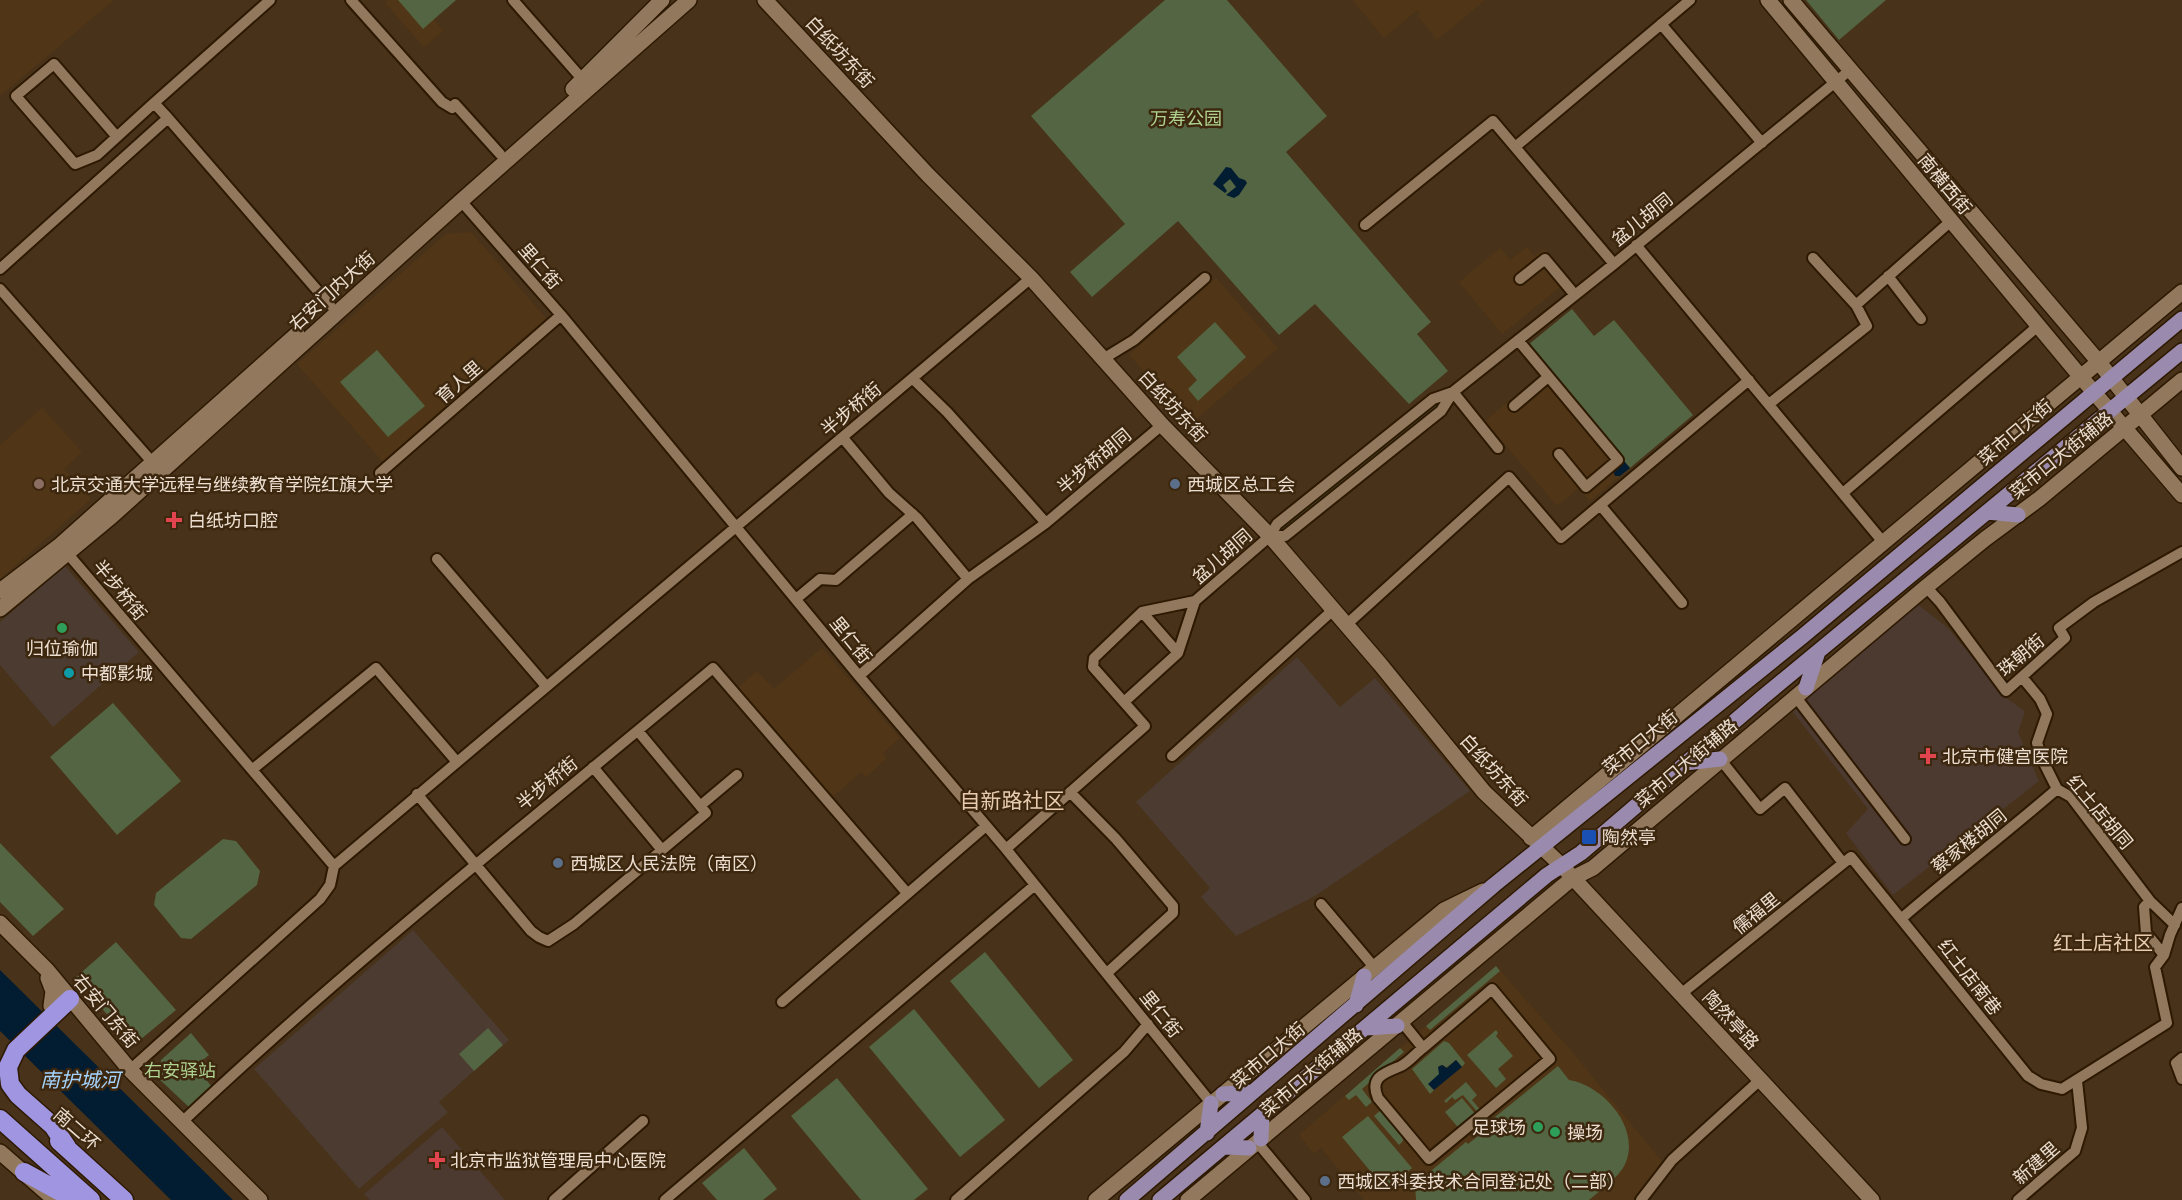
<svg xmlns="http://www.w3.org/2000/svg" width="2182" height="1200" viewBox="0 0 2182 1200" font-family="Roboto,'Noto Sans SC',sans-serif">
<rect width="100%" height="100%" fill="#483219"/>
<path fill="#4b3b30" d="M65 566 139 652 53 727 0 665V622Z
M1297 657 1340 707 1375 678 1470 791 1315 896 1236 936 1201 897 1210 888 1136 802Z
M413 930 509 1040 439 1102 448 1112 359 1189 254 1069Z"/>
<path fill="#503616" d="M0 0H114L0 96Z
M388 0H456L434 19 443 31 424 47 385 3Z
M1352 0H1485L1437 40 1418 16 1420 14 1417 10 1384 38Z
M471 232 546 318 383 462 297 364 446 234Z
M1527 247 1534 256 1544 249 1569 280 1502 334 1459 282 1500 248 1510 260Z
M1216 278 1278 348 1191 424 1129 355Z
M1572 309 1594 336 1614 320 1693 415 1590 501 1579 488 1557 506 1485 421 1540 375 1521 352Z
M42 408 82 452 64 469 91 499 0 579V445Z
M822 648 900 738 883 753 887 758 866 777 861 772 830 799 735 690 757 671 774 689Z
M1496 966 1573 1053 1664 1164 1637 1200H1364L1321 1148 1314 1154 1299 1135Z"/>
<path fill="#4c3a31" d="M1916 603 1948 628 2006 698 2025 711 2018 732 2039 781 1893 895 1846 833 1868 809 1789 707Z
M442 1127 505 1200H370L364 1194Z"/>
<path fill="#536542" d="M398 0H456L423 29Z
M1165 0H1227L1327 116 1286 152 1431 322 1417 334 1448 371 1409 404 1315 304 1279 335 1178 221 1092 297 1070 272 1125 224 1031 116Z
M1806 0H1886L1839 40Z
M1572 309 1594 336 1614 320 1693 415 1630 468 1528 345Z
M1215 322 1246 357 1198 401 1188 389 1197 380 1177 357Z
M377 350 425 406 388 437 340 382Z
M1453 392 1441 411 1285 536H1270L1433 399Z
M113 703 181 781 117 835 50 757Z
M223 839 236 841 260 871 257 885 191 939 181 938 154 905 156 893Z
M0 843 64 909 33 936 0 902Z
M116 942 176 1010 134 1045 75 978Z
M985 952 1073 1060 1039 1088 950 981Z
M1496 966 1500 971 1430 1030 1426 1026Z
M914 1009 1005 1120 960 1157 869 1047Z
M488 1028 503 1045 474 1071 459 1054Z
M1496 1030 1498 1033 1496 1036 1513 1056 1498 1069 1506 1079 1496 1088 1467 1055Z
M191 1033 209 1055 199 1063 207 1074 204 1077 212 1087 190 1108 159 1079 161 1060Z
M1444 1041 1449 1043 1465 1063 1462 1067 1456 1060 1446 1068 1443 1065 1439 1066 1440 1074 1429 1084 1434 1090 1430 1094 1412 1069Z
M1400 1048 1404 1052 1362 1089 1372 1102 1366 1107 1356 1095 1349 1100 1345 1096Z
M1558 1066 1569 1080C1601 1085 1638 1124 1627 1159 1622 1176 1602 1189 1589 1200H1416L1415 1184 1466 1142 1468 1144 1492 1125 1490 1121Z
M837 1078 928 1189 914 1200H861L791 1116Z
M1466 1082 1477 1095 1472 1100 1483 1113 1480 1115 1463 1095 1455 1100 1452 1097 1446 1103 1444 1101Z
M1462 1098 1478 1117 1461 1131 1445 1112Z
M1383 1108 1402 1131 1403 1141 1399 1145 1374 1116Z
M1368 1116 1412 1168 1386 1190 1342 1137Z
M744 1148 777 1189 763 1200H717L702 1183Z"/>
<path fill="#021c31" d="M1226 167 1231 168 1239 178 1245 180 1247 183 1239 195 1234 198 1226 195 1236 187 1230 179 1223 185 1227 191 1225 193 1213 184Z
M1624 461 1630 468 1620 476H1615L1613 471Z
M0 970 233 1200H171L0 1031Z
M1456 1060 1462 1067 1434 1090 1428 1084 1439 1074 1438 1067 1442 1065 1447 1068Z"/>
<g fill="none" stroke-linecap="round" stroke-linejoin="round">
<defs>
<path id="street" d="M351 0 442 102 452 108 455 104 500 154
M513 0 583 80
M1661 24 1762 143
M168 118 330 305
M117 137 54 64 16 96 75 164 97 155 154 103
M1515 147 1614 264
M461 201 561 315 859 676 1006 849 1211 1103
M1365 225 1493 121 1515 147 1690 0
M1636 245 1883 542
M1813 258 1856 305
M0 269 168 118 154 103 270 0
M1888 276 1921 319
M1520 279 1545 259 1575 295
M0 289 153 463
M1518 340 1618 460 1586 487 1559 454
M1103 359 1134 340 1205 278
M913 379 947 412 1046 523
M1453 392 1498 448
M1769 404 1867 326 1856 305 1951 221
M1514 406 1548 377
M843 438 889 493 917 518 968 579
M380 473 561 315
M1843 493 2038 326
M1601 506 1682 603
M1270 536H1285L1441 411 1453 392 1614 264 1850 70
M68 554 334 866
M437 559 546 686
M1926 587 1940 602 2006 691 2065 638 2059 628 2094 602 2182 552
M796 599 820 579 836 580 913 514
M1142 612 1178 653 1195 601
M1346 625 1509 477 1561 538 1749 380
M859 676 968 579 1046 523 1162 425
M2022 677 2040 699 2047 714 2037 743 2044 763 2057 789 2071 797 2150 901 2175 925
M1795 696 1905 839
M1124 702 1178 653
M1172 756 1333 610
M1720 759 1760 809 1785 788 1843 863
M593 767 662 850
M253 769 376 668 457 762
M1070 792 1116 839 1173 906V913L1107 973
M417 794 531 931 539 937 548 941 574 924 706 813 638 731
M700 806 737 775
M1006 849 1145 726 1093 667 1094 658 1142 612 1195 601 1270 536 1277 524 1433 399 1453 392
M1321 904 1374 967
M1902 918C1953 874 2006 833 2057 789
M2164 955 2170 935 2182 908
M1681 994 1851 857 2028 1076 2041 1084 2062 1089 2167 1023 2155 967 2164 955 2146 933 2144 907 2150 901
M782 1002 986 826
M1402 1022 1423 1048 1492 989 1550 1059 1429 1159 1378 1098C1369 1077 1384 1073 1401 1066 1409 1062 1416 1053 1423 1048
M2182 1058 2176 1063 2182 1079
M130 1070 320 899 330 885 334 866 1031 278
M182 1122C351 962 534 818 713 668L907 893
M1257 1142 1305 1200
M554 1200 643 1121
M665 1200 1035 885
M956 1200 1124 1052 1148 1024
M1641 1200 1672 1160 1760 1080
M2018 1200 2075 1151 2082 1128 2077 1081"/>
<path id="secondary" d="M765 0 928 175 1031 278 1162 425 1270 536 1380 664 1484 792 1562 866 1872 1200
M1768 0 2080 376 2182 495
M1791 0 2098 361 2182 468
M573 89 662 0
M0 591 59 546 297 334
M0 609 112 516 461 201 689 0
M1531 838 2182 292
M0 923 47 970 130 1070 260 1200
M48 978 53 991 51 1006
M0 1152 55 1200
M1096 1200 1444 910 1483 891
M1188 1200 1563 886 1573 878 1593 868 1926 587 1985 539 2039 499 2182 380"/>
<path id="primary" d="M1987 512 2018 515
M1806 688 1818 652
M1685 763 1720 759
M1356 1005 1364 976
M1366 1028 1397 1026
M1223 1094 1253 1092
M1207 1133 1211 1103
M1261 1139 1262 1115
M1224 1147 1249 1148
M1127 1200 1494 885 1803 636 2182 319
M1160 1200 1547 875 1581 853 1763 697 2182 351"/>
<path id="highway" d="M0 1119 91 1200
M59 1141 124 1200
M67 1147 53 1126 18 1095 10 1084 8 1067 16 1050 70 999
M24 1172 75 1200"/>
</defs>
<use href="#street" stroke="#2d1901" stroke-width="14"/>
<use href="#secondary" stroke="#2d1901" stroke-width="18"/>
<use href="#primary" stroke="#2d1901" stroke-width="18"/>
<use href="#highway" stroke="#2d1901" stroke-width="21"/>
<use href="#street" stroke="#92795e" stroke-width="10"/>
<use href="#secondary" stroke="#92795e" stroke-width="15"/>
<use href="#primary" stroke="#9a8aad" stroke-width="15"/>
<use href="#highway" stroke="#9f95e1" stroke-width="18"/>
</g>
<circle fill="#8d6e63" stroke="#3d280f" stroke-width="2" cx="39" cy="484" r="6"/>
<g fill="#5c6f8a" stroke="#3d280f" stroke-width="2">
<circle cx="1175" cy="484" r="6"/>
<circle cx="558" cy="863" r="6"/>
<circle cx="1325" cy="1181" r="6"/>
</g>
<g fill="#e0444e" stroke="#3d280f" stroke-width="2">
<path d="M171 511h6v6h6v6h-6v6h-6v-6h-6v-6h6z"/>
<path d="M1925 747h6v6h6v6h-6v6h-6v-6h-6v-6h6z"/>
<path d="M434 1151h6v6h6v6h-6v6h-6v-6h-6v-6h6z"/>
</g>
<g fill="#2e9e5b" stroke="#3d280f" stroke-width="2">
<circle cx="62" cy="628" r="6"/>
<circle cx="1538" cy="1127" r="6"/>
<circle cx="1555" cy="1132" r="6"/>
</g>
<circle fill="#0f9aa8" stroke="#3d280f" stroke-width="2" cx="69" cy="673" r="6"/>
<rect fill="#1a4fb4" stroke="#3d280f" stroke-width="2" x="1581" y="829" width="16" height="16" rx="3"/>
<g text-anchor="middle" dominant-baseline="central" stroke-width="5" stroke-linejoin="round" paint-order="stroke">
<g font-size="18" fill="#ecded0" stroke="#3d280f">
<text transform="translate(840 52) rotate(47)">白纸坊东街</text>
<text transform="translate(1945 184) rotate(50)">南横西街</text>
<text transform="translate(1642 219) rotate(-39)">盆儿胡同</text>
<text transform="translate(540 266) rotate(49)">里仁街</text>
<text transform="translate(332 291) rotate(-42)">右安门内大街</text>
<text transform="translate(459 382) rotate(-41)">育人里</text>
<text transform="translate(1173 406) rotate(47)">白纸坊东街</text>
<text transform="translate(851 409) rotate(-40)">半步桥街</text>
<text transform="translate(2015 432) rotate(-40)">菜市口大街</text>
<text transform="translate(2061 455) rotate(-39)">菜市口大街辅路</text>
<text transform="translate(1094 461) rotate(-40)">半步桥胡同</text>
<text transform="translate(1222 556) rotate(-41)">盆儿胡同</text>
<text transform="translate(120 590) rotate(50)">半步桥街</text>
<text transform="translate(851 640) rotate(51)">里仁街</text>
<text transform="translate(2021 655) rotate(-40)">珠朝街</text>
<text transform="translate(1640 742) rotate(-39)">菜市口大街</text>
<text transform="translate(1686 763) rotate(-40)">菜市口大街辅路</text>
<text transform="translate(1494 770) rotate(48)">白纸坊东街</text>
<text transform="translate(547 783) rotate(-39)">半步桥街</text>
<text transform="translate(2100 812) rotate(50)">红土店胡同</text>
<text transform="translate(1969 841) rotate(-39)">蔡家楼胡同</text>
<text transform="translate(1756 913) rotate(-39)">儒福里</text>
<text transform="translate(1970 977) rotate(52)">红土店南巷</text>
<text transform="translate(106 1011) rotate(50)">右安门东街</text>
<text transform="translate(1161 1014) rotate(51)">里仁街</text>
<text transform="translate(1731 1020) rotate(47)">陶然亭路</text>
<text transform="translate(1268 1055) rotate(-40)">菜市口大街</text>
<text transform="translate(1311 1072) rotate(-40)">菜市口大街辅路</text>
<text transform="translate(77 1129) rotate(41)">南二环</text>
<text transform="translate(2036 1163) rotate(-41)">新建里</text>
</g>
<g font-size="18" fill="#afd290" stroke="#3d280f">
<text x="1186" y="118">万寿公园</text>
<text x="180" y="1070">右安驿站</text>
</g>
<g font-size="18" fill="#ecded0" stroke="#3d280f" text-anchor="start">
<text x="51" y="484">北京交通大学远程与继续教育学院红旗大学</text>
<text x="1187" y="484">西城区总工会</text>
<text x="188" y="520">白纸坊口腔</text>
<text x="62" y="648" text-anchor="middle">归位瑜伽</text>
<text x="81" y="673">中都影城</text>
<text x="1942" y="756">北京市健宫医院</text>
<text x="1602" y="837">陶然亭</text>
<text x="570" y="863">西城区人民法院（南区）</text>
<text x="1526" y="1127" text-anchor="end">足球场</text>
<text x="1567" y="1132">操场</text>
<text x="450" y="1160">北京市监狱管理局中心医院</text>
<text x="1337" y="1181">西城区科委技术合同登记处（二部）</text>
</g>
<g font-size="20" fill="#e7ccaf" stroke="#3d280f">
<text x="2103" y="943">红土店社区</text>
</g>
<g font-size="20" font-style="italic" fill="#a4d3fe" stroke="#3d280f">
<text x="80" y="1080">南护城河</text>
</g>
<g font-size="21" fill="#e7ccaf" stroke="#3d280f">
<text x="1012" y="801">自新路社区</text>
</g>
</g>
</svg>
